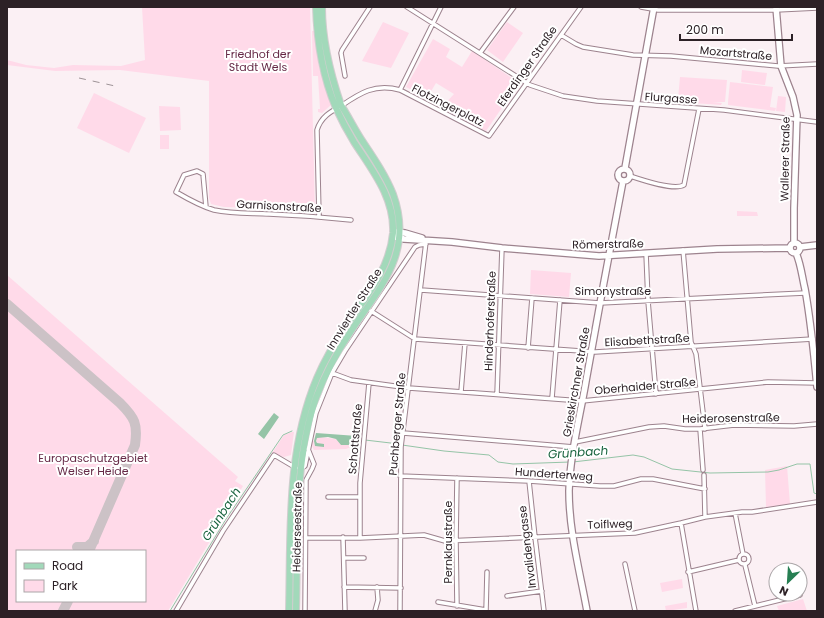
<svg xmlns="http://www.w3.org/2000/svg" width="824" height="618" viewBox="0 0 824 618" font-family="Poppins,sans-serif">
<rect width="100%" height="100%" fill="#fbf0f4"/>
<path fill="#ffdae9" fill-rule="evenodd" d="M142 7H310L315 211 289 209 224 207 211 204 209 198V81L120 70 55 71 7 65V60L26 65 54 68 73 65 121 66 145 60Z
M383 22 409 33 391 68 362 61Z
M507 22 523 33 503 62 487 50Z
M312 31H314L319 67 331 105 322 113 318 112V109H320L318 76H313Z
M433 39 450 49 446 57 462 67 472 51 519 83 486 131 441 108 454 94 436 83 427 98 406 87Z
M742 70 767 73 765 85 741 82Z
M680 77 727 80 725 102H713L722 103 721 105 679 102 680 99H678Z
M730 82 773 87 770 107 776 108 775 111 728 105V102L739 103 728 102Z
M94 93 146 118 129 153 77 128Z
M778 96 786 97 785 112 776 111Z
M159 106 180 107 181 130 160 131Z
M160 135H169V149H160Z
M737 211 757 212 758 216H737Z
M531 270 571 273 569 297 530 294Z
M7 275 238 477 235 481 243 486 168 611H7ZM17 551H145V601H17Z
M292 432H294L291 455 284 457 272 453 284 435Z
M321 437 336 439 341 445H354L357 443V440L360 441 359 444 346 449 314 450 312 446V441H314L315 446 320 444 317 443 316 440 317 438Z
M787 466 790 504 766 507 765 470Z
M682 579 683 588 662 592 660 583Z
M803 599 807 611H779L777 606Z
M687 602V608L666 611 665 606Z"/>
<path fill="#95c4a7" d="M274 413 279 417 264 439 258 434Z
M316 433 357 436 358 443 354 445H341L336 439 328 437 317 438 316 441 317 443 324 444V447L315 446 314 441Z"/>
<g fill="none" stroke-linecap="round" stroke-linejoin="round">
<path stroke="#95c4a7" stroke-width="1" d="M365 440 399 444
M402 445 444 451 489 455 498 462 513 464 570 462
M573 462 633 455 644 457 672 469 710 473 768 472 779 470 797 464H810L814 493 817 494
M170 611 226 519 283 435 292 431"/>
<path stroke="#ccc2c6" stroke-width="10" d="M7 304 120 403C135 418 138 424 135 445L89 551
M77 547H87L94 541
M63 611 68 601"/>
<defs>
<path id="street" d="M407 7 530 85 563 96 597 101 724 110 817 122
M641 7 658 10H776L817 8
M561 35 576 44 583 47 633 55 671 56 778 66 817 64
M480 53 514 7
M345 76 341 53 342 50 370 7
M400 90 441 7
M630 176C642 180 674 191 684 185L699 109
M206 207 203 174 197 171 184 175 176 192C188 199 200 206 214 210 232 214 251 213 269 214 297 215 324 217 351 220
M319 216 317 130C321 117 330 112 341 106 360 93 375 83 400 90L489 136 581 7
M683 250 691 342 696 354 705 429
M646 253 648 301 656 394
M421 290 600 303 805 293
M371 311 415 339 595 352 813 339
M528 348 532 298
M332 373 351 380 409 388 582 401 768 382 817 383
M461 392 465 343
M497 394 502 248
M552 398 560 300
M700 429 703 470
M403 433 574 447
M575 442 649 427 664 426 685 429H700L734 425 794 426 817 424
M302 468 305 466 316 413 332 373 345 351 415 247 419 245 426 244
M704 475 705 517
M400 476 529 481 600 486H614L641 479H653L705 489
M457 478 456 541 457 606
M529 481 535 537 544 611
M328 497H360
M735 513 743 554
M681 523 696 611
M343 537 345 611
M306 538H360L424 535 445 541 635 533 681 523 705 517 742 512H752L817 502
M360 538V483L369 383
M739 559a5 5 0 1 1 10 0a5 5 0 1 1-10 0Z
M344 558H364
M625 564 635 611
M745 565 755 606
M688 572 739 560
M344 587 401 588
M507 596 542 591
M438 602 486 610
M176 611 223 531 274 455 296 468
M305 611 306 480 312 469 314 464 308 449
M375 611 378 600 377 587
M400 611 401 447 426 242
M486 611 487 572
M735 611 800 595"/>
<path id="secondary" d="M776 7 781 66 793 97 797 115 794 208V243
M625 168 654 7
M618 175a6 6 0 1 1 12 0a6 6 0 1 1-12 0Z
M396 232 405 233 422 238
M395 237 404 239 452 242 502 248 599 256 717 249 790 248
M790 248a5 5 0 1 1 10 0a5 5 0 1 1-10 0Z
M800 247 817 245
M796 253C801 264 802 277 805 289 811 322 814 354 817 387
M587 611C580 572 569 532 569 491 570 454 580 417 586 381 598 314 610 248 623 181"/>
<path id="primary" d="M289 611C291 533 286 451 317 378 325 359 336 341 347 325 367 296 390 268 393 233 395 198 372 170 354 142 348 132 341 119 336 108 322 75 317 42 316 7
M296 611C298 541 293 465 316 398 325 374 337 352 351 331 381 286 414 252 393 194 385 174 373 157 361 139 354 128 348 116 341 105 330 73 322 41 322 7"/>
</defs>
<use href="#street" stroke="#9d838e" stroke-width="5.5"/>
<use href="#secondary" stroke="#9d838e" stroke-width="8"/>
<use href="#primary" stroke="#d1cecf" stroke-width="8"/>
<use href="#street" stroke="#fff" stroke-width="3.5"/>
<use href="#secondary" stroke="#fff" stroke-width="5.5"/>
<use href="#primary" stroke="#a2d9ba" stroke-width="6"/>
<path stroke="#9e9397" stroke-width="1" stroke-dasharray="7 7" stroke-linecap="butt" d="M79 78 115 86"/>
</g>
<g text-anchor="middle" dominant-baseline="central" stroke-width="4" stroke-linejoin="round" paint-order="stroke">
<g font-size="11" fill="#2c2126" stroke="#fff">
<text transform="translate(736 53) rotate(5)">Mozartstraße</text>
<text transform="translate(527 66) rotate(-55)">Eferdinger Straße</text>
<text transform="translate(671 98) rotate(4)">Flurgasse</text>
<text transform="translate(448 105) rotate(27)">Flotzingerplatz</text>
<text transform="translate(785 159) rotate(-89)">Wallerer Straße</text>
<text transform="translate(279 206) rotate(3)">Garnisonstraße</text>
<text transform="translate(608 244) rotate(-1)">Römerstraße</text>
<text x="613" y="291">Simonystraße</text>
<text transform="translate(354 309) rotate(-58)">Innviertler Straße</text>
<text transform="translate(490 321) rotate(-88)">Hinderhoferstraße</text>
<text transform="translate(647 340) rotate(-3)">Elisabethstraße</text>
<text transform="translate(576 382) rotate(-80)">Grieskirchner Straße</text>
<text transform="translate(645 386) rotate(-5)">Oberhaider Straße</text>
<text transform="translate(731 418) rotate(-1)">Heiderosenstraße</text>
<text transform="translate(397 424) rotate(-85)">Puchberger Straße</text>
<text transform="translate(355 439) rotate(-85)">Schottstraße</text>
<text transform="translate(554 474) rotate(4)">Hunderterweg</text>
<text transform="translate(610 524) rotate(-2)">Toiflweg</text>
<text transform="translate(297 527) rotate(-89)">Heiderseestraße</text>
<text transform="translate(448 542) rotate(-90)">Pernklaustraße</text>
<text transform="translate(527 547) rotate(-97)">Invalidengasse</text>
</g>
<g font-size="11" fill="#662a47" stroke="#fff">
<text x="258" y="54">Friedhof der<tspan x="258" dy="13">Stadt Wels</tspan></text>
<text x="93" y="458">Europaschutzgebiet<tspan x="93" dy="13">Welser Heide</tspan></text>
</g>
<g font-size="12" font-style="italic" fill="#19643f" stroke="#fff">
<text transform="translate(578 452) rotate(-4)">Grünbach</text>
<text transform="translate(221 514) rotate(-57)">Grünbach</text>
</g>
</g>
<rect width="824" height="618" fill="none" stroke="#2c2126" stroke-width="16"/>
<rect x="16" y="550" width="130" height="52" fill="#ffffff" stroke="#aba6a8"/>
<rect x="24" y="563" width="20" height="6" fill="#a2d9ba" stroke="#aba6a8"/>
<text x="52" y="570" font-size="12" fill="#2c2126">Road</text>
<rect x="24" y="580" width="20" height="12" fill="#ffdae9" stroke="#aba6a8"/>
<text x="52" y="590" font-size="12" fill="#2c2126">Park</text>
<g transform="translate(788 582) rotate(205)"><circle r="19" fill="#ffffff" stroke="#aba6a8"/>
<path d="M0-3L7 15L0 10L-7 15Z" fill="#277f53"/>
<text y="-6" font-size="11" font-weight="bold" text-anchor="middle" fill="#2c2126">N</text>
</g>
<path d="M680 34v6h112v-6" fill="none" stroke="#2c2126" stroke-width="2"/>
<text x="686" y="34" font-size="12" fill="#2c2126" stroke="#ffffff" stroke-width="3" paint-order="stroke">200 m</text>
</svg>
